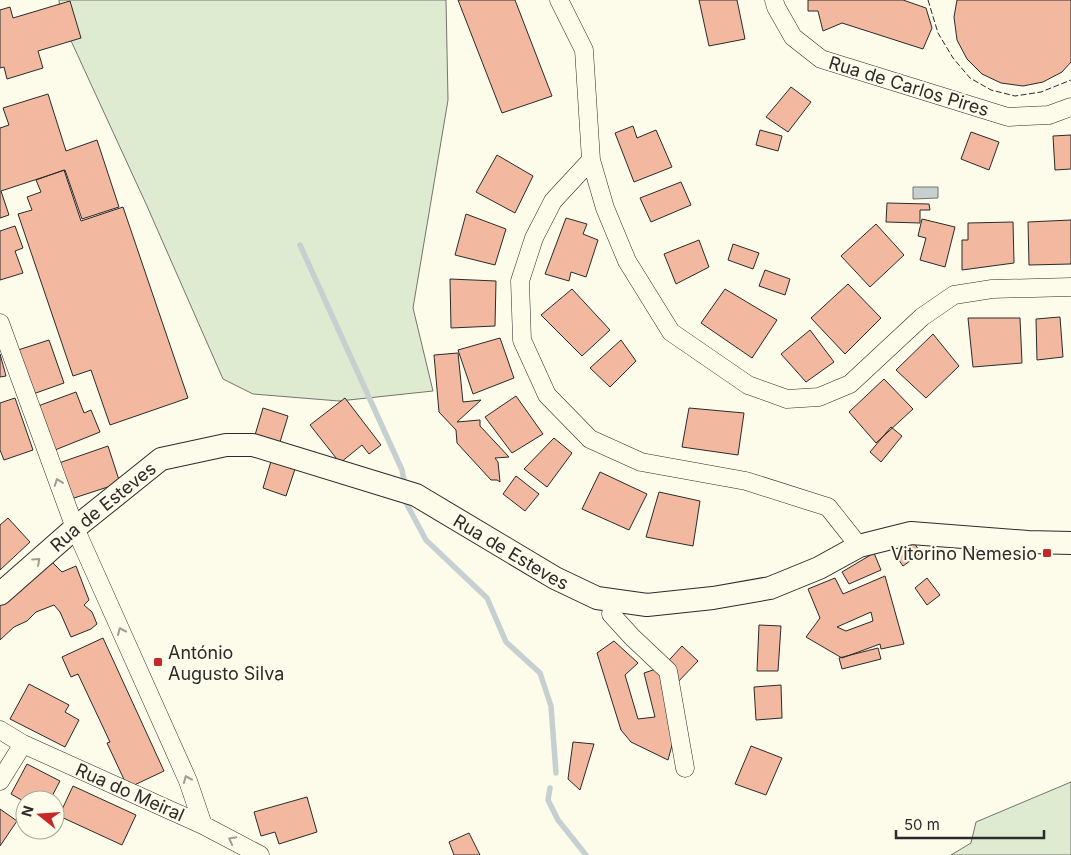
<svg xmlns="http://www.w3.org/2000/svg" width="1071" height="855" viewBox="0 0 1071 855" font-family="Inter,sans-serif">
<rect width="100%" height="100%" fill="#fdfbea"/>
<path fill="#deebd1" stroke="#74746e" d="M59 0H446L448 100 413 308 433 391 339 401 253 394 223 379 147 206 61 19Z
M1071 782V855H951L971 843 976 822Z"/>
<path fill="#c7d0d0" stroke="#74746e" d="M913 187H938V198L913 199Z"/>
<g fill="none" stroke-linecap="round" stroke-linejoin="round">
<path stroke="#c7d0d0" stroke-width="5.5" d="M300 245 402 470 404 480
M404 499 426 540 487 598 506 642 540 673 551 706 556 773
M550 788 548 800 558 820 586 855"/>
</g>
<path fill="#f2b8a0" stroke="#2b2b2b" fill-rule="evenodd" d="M458 0H515L552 96 502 113Z
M699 0H737L745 39 709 46Z
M808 0H903L926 8 932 28 923 49 842 23 823 31 818 11H808Z
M957 0H1071V62L1062 72 1043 82 1023 86 1001 83 982 74 967 59 957 40 954 17Z
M70 1 81 38 38 51 43 68 7 79 4 67 0 68V10L10 7 13 18Z
M791 87 811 102 788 132 766 117Z
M48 94 66 151 97 140 119 207 82 219 65 170 1 191 9 215 0 218V128L9 125 3 108Z
M633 126 637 138 656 130 672 167 634 182 615 133Z
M760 130 782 136 778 151 756 145Z
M971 132 999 142 989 170 961 159Z
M1071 135V169L1055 170 1053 136Z
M497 155 533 176 515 213 476 192Z
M64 170 81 221 123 207 188 398 110 425 91 370 73 376 18 214 32 210 27 197 41 192 36 180Z
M681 182 691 205 651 222 640 198Z
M887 203 929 204 930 210H920V223L886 222Z
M466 214 506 229 495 265 455 255Z
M566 218 587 224 583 234 598 240 586 277 571 272 569 281 545 274Z
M922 219 955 227 945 267 920 260 926 238 918 236Z
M1071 220V264L1029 265 1028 222Z
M1013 222 1014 263 962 270V240H968V223Z
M876 224 904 255 870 287 841 256Z
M15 226 23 248 15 251 23 273 0 280V231Z
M699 240 709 267 676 284 664 254Z
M733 244 759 253 753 269 728 260Z
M765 270 790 279 785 295 759 286Z
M450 279 496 281 495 326 451 328Z
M848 284 881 318 845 354 811 318Z
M572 289 610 330 582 356 541 315Z
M725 289 777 320 752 358 701 323Z
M1060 317 1063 357 1037 360 1036 319Z
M968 318H1020L1022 363 973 367Z
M810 330 834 362 806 382 781 354Z
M933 334 959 366 926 398 896 370Z
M500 338 514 378 473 394 458 350Z
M49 340 64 383 33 394 18 350Z
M621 340 636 361 610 387 590 368Z
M458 353 463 402 481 400 457 422 480 420V426L509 457 495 458 498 462 500 482 497 480H491L457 443 456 430 439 412 434 355Z
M0 354 6 376 0 377Z
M884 379 913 409 876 443 849 412Z
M76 392 84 413 91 410 100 432 55 450 38 406Z
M516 396 543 434 512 453 485 417Z
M15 398 33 450 4 460 0 450V403Z
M345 398 381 445 369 454 362 445 340 463 310 425Z
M263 408 288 416 280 442 255 435Z
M689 408 744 413 738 455 682 447Z
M891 427 902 436 881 462 870 452Z
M554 438 572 453 547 487 524 469Z
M108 446 120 483 71 499 59 463Z
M272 458 296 466 286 496 263 488Z
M600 472 647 494 629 530 582 509Z
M516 476 539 494 525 511 503 494Z
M659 492 700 501 693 546 646 537Z
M8 518 30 542 0 570V525Z
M914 543 921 553 903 566 896 556Z
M874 553 881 570 849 584 842 572Z
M47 557 62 572 76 566 89 600 84 605 92 612 97 624 91 629 71 637 60 612 54 605 36 612 27 621 14 627 0 640V602Z
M885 576 904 644 881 649 880 644 842 658 806 637 820 618 808 589 835 578 843 594ZM871 612 873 621 846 631 837 627Z
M927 578 940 595 927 605 915 588Z
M759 625 781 626 778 671H757Z
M103 638 164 771 128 788 107 743 110 742 78 674 71 677 62 657Z
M614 641 638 663 625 675 638 719 655 717 644 673 662 667 674 738 668 760 631 742 621 730 597 653Z
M682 646 698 661 676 684 661 669Z
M878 648 881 659 842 669 839 658Z
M29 684 69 705 65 712 79 720 65 747 10 719Z
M781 685 782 718 756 720 754 687Z
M573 742 594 744 580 790 568 779Z
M751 746 782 758 766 795 735 784Z
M27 764 60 781 50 800H25V802L11 794Z
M73 786 136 815 122 845 59 816Z
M307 797 317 832 279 844 275 832 261 836 254 812Z
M0 809 17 821 0 846Z
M469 833 480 855H454L449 842Z"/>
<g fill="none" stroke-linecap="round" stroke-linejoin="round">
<defs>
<path id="minor" d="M559 0 584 50 591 160 605 208 627 261 671 332 748 385 787 399 819 397 850 384 922 317 954 295 992 289 1071 287
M774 0 776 7 793 37 821 59 1008 117 1049 115 1071 107
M591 160 553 201 534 238 520 281 522 340 547 395 590 439 641 462 746 481 828 507 859 546
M0 323 75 528 188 781 203 825
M614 601 611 614 632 637 668 671 685 768
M0 730 23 744 203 825 260 855
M0 781 23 744"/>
<g id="tertiary">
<path id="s1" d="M0 594 75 528 161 459 226 445H253L416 495 555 578 597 598 647 605 713 598 770 588 819 568 859 546 911 533 1028 542 1071 543"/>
</g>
</defs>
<use href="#minor" stroke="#2b2b2b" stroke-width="19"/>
<use href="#tertiary" stroke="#2b2b2b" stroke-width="24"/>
<use href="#minor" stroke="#fdfbea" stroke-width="18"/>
<use href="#tertiary" stroke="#fdfbea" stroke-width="22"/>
<path stroke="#2b2b2b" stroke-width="1" stroke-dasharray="6 2.5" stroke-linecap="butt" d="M928 0 938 33 953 58 970 78 991 90 1015 96 1041 92 1071 80"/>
</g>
<defs><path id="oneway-chevron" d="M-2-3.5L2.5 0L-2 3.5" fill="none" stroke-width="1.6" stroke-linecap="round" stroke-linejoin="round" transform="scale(1.25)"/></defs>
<g stroke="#9e9d94">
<use href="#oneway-chevron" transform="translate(58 482) rotate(-110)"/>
<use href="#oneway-chevron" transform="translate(37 561) rotate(-42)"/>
<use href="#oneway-chevron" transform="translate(121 631) rotate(-114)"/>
<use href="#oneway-chevron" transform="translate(187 779) rotate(-112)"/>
<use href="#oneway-chevron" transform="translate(232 840) rotate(-152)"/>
</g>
<g fill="#c62828" stroke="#fdfbea" stroke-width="2">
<rect x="1042" y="548" width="10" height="10" rx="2.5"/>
<rect x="153" y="657" width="10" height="10" rx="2.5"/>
</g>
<g text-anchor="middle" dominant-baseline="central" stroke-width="4" stroke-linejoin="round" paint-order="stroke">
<g font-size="18" fill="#2b2b2b" stroke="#fdfbea">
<text transform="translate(909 86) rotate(17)">Rua de Carlos Pires</text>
<text stroke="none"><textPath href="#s1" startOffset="135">Rua de Esteves</textPath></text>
<text stroke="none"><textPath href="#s1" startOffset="585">Rua de Esteves</textPath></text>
<text transform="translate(130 792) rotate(24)">Rua do Meiral</text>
</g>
<g font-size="18" fill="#2b2b2b" stroke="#fdfbea" text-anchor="end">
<text x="1037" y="553">Vitorino Nemesio</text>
<text x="168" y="652" text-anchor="start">António<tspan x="168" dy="21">Augusto Silva</tspan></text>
</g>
</g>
<g transform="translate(40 815) rotate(287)"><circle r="24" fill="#fdfbea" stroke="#a9a89e"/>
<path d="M0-4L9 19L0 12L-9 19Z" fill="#c62828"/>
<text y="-8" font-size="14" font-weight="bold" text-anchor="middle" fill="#2b2b2b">N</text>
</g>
<path d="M896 830v8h148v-8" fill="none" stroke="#2b2b2b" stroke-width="2.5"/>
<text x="904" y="830" font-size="15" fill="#2b2b2b" stroke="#fdfbea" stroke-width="4" paint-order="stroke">50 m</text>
</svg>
